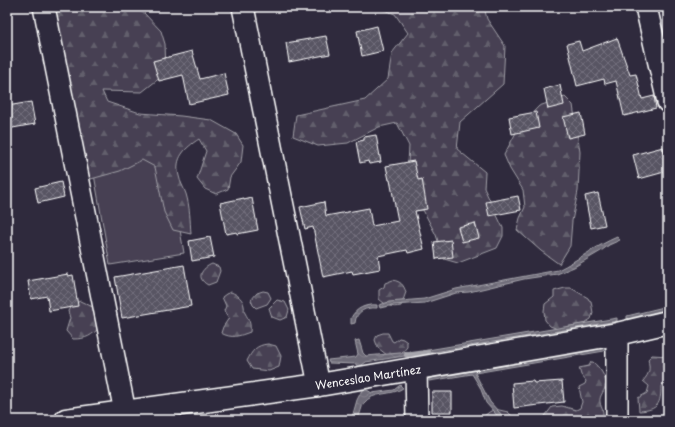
<svg xmlns="http://www.w3.org/2000/svg" width="675" height="427" viewBox="0 0 675 427" font-family="'Playpen Sans',sans-serif">
<defs>
<pattern id="forest-firs" width="22" height="20" patternUnits="userSpaceOnUse"><rect width="22" height="20" fill="#464152"/><path d="M5 1l3.5 6h-7zM16 11l3.5 6h-7z" fill="#625e6c"/></pattern>
<pattern id="water-waves" width="16" height="10" patternUnits="userSpaceOnUse"><rect width="16" height="10" fill="#6d6a77"/><path d="M0 5q4-4 8 0t8 0" fill="none" stroke="#83808b"/></pattern>
<pattern id="building-cross-hatch" width="8" height="8" patternUnits="userSpaceOnUse"><rect width="8" height="8" fill="#595564"/><path d="M0 0l8 8M0 8l8-8" fill="none" stroke="#726e7b"/></pattern>
</defs>
<rect width="100%" height="100%" fill="#2f2a3d"/>
<filter id="ink" filterUnits="userSpaceOnUse"><feTurbulence type="fractalNoise" baseFrequency=".025" numOctaves="2"/><feDisplacementMap in="SourceGraphic" scale="8" xChannelSelector="R" yChannelSelector="G"/><feConvolveMatrix kernelMatrix="1 2 1 2 8 2 1 2 1" color-interpolation-filters="sRGB"/></filter>
<g filter="url(#ink)">
<path fill="#464152" stroke="#a2a0a8" d="M166 150 184 253 110 265 92 163Z"/>
<path fill="url(#forest-firs)" stroke="#a2a0a8" d="M45 7H128L144 13 161 31 165 44 166 73 142 92 102 91 107 102 140 113 181 116 211 120 236 134 243 145 241 162 230 177 228 189 216 194 205 189 197 179 206 151 199 139C185 148 174 158 179 176 180 182 184 188 186 194 190 207 190 220 191 234L173 230 164 212 155 167 142 160 120 171 91 179 72 165Z
M376 7H484L487 19 505 46 503 84 460 122 457 149 485 172 484 188 503 228V236L497 248 458 263 444 259 436 235 423 210 405 212 409 146 397 123 379 127 348 143 318 146 293 136 296 115 365 100 388 79 392 53 408 33 395 14Z
M565 97 573 105 580 152 578 191 572 221 570 246 559 264 541 251 517 230 520 218 525 207 523 190 510 169 504 155 519 127 539 106Z
M212 264 219 267 220 271 216 282 208 285C195 278 202 268 212 264Z
M393 280C401 282 403 284 406 292L401 306C391 308 387 306 379 299V290L384 287 385 283Z
M565 288H571L588 298 589 300 591 301 593 313 591 319 583 324 558 329 550 326 545 320 544 311 545 304 554 297V291Z
M263 291 268 292 271 298 267 304 256 308 253 305 251 300 257 293Z
M231 292C238 295 243 299 244 306 245 310 243 310 245 313 249 320 251 323 250 332 239 336 232 339 221 333L223 327 229 318 224 311 226 306 222 297 226 294Z
M277 300 285 302 289 310 287 317 280 320 272 317 269 308Z
M80 301 95 308 101 326C91 336 87 339 73 339L66 331 70 318 68 311 71 306Z
M383 333H388L392 341 394 342 399 338 403 339 407 342V347L401 354 387 355 378 348 375 340 377 335Z
M268 344 276 346 281 356 279 367 269 371 252 369 247 361C252 351 256 345 268 344Z
M652 355 668 356V380L661 386C661 404 658 410 639 411L638 398 647 393 649 386 643 381C650 373 650 369 648 359Z
M591 362H593C599 367 608 378 605 387 604 392 599 396 600 402 601 409 605 410 602 420H542L552 407 562 406 576 410 580 408 582 402 579 387 585 384 586 381 581 375 579 368 589 366Z
M495 409 508 412 514 418 523 420H476C484 418 487 412 495 409Z"/>
<path fill="url(#water-waves)" stroke="#a7a6ad" d="M617 237 620 240 609 245 601 251 574 267 557 274 524 279 469 292 456 293 425 303 393 305 380 308 379 305 389 302 424 299 456 289 558 270C578 260 596 246 617 237Z
M377 305V308C366 307 356 311 355 323L351 324V318C356 308 366 304 377 305Z
M668 306V309L627 319V316Z
M617 318V321L422 354V351Z
M359 340 363 353 366 356 411 352V355L366 362 362 365 357 366 356 364 329 363 328 360 356 357 358 354 355 341Z
M605 348 604 351 475 373 490 402 506 420H501L486 403 480 387 472 374 429 381V378Z
M400 385 403 388C392 396 373 391 364 403 361 407 361 414 357 420H349L353 414 357 400 362 390H367L372 393 394 390Z"/>
<g fill="none" stroke-linecap="round" stroke-linejoin="round">
<path stroke="#a7a6ad" stroke-width="4.5" d="M406 355 428 352"/>
</g>
<path fill="url(#building-cross-hatch)" stroke="#fff" d="M377 26 383 51 362 56 357 31Z
M326 36 330 54 289 62 286 43Z
M617 38 630 75 636 74 642 99 654 96 656 108 624 116 616 81 605 84 604 79 577 86 567 44 579 41 582 51Z
M192 51 200 79 224 73 229 95 189 104 183 75 159 81 153 61Z
M560 85 564 105 548 109 544 89Z
M31 102 35 124 7 129V106Z
M536 112 539 128 512 134 509 117Z
M581 113 585 134 568 138 563 117Z
M376 135 381 162 369 164 368 161 360 163 356 142 364 140V137Z
M663 147 668 171 639 179 633 155Z
M414 161 418 180 422 179 427 209 415 211 424 249 408 253 407 250 378 256 380 269 353 274 352 271 323 277 313 227 305 229 300 207 324 202 326 216 369 208 372 226 398 221 390 180H389L386 166Z
M61 182 64 197 38 203 35 188Z
M598 193 605 225 591 228 585 196Z
M518 196 521 210 489 216 486 202Z
M244 198V200L252 198 258 230 237 234V232L226 234 220 203Z
M475 223 479 238 462 242 458 227Z
M210 237 214 257 192 261 189 241Z
M451 240 453 257 436 259 434 242Z
M184 265 191 306 122 318 115 277Z
M68 274V276L73 275 78 306 49 311 47 296 31 299 28 281Z
M533 381 534 383 562 381 564 402 514 408 512 383Z
M432 392H452V412H432Z"/>
<g fill="none" stroke-linecap="round" stroke-linejoin="round">
<defs>
<path id="minor" d="M44 7 125 412
M243 7 319 385
M646 7 668 102
M617 334V420
M416 369 417 420"/>
<path id="major" d="M66 420 319 385 617 334 668 322"/>
</defs>
<use href="#minor" stroke="#fff" stroke-width="24"/>
<use href="#major" stroke="#fff" stroke-width="25"/>
<use href="#minor" stroke="#2f2a3d" stroke-width="21"/>
<use href="#major" stroke="#2f2a3d" stroke-width="22"/>
</g>
</g>
<g text-anchor="middle" dominant-baseline="central" stroke-width="3" stroke-linejoin="round" paint-order="stroke">
<g font-size="11" fill="#fff" stroke="#2f2a3d">
<text transform="translate(368 377) rotate(-9)">Wenceslao Martínez</text>
</g>
</g>
<rect width="675" height="427" fill="none" stroke="#2f2a3d" stroke-width="24"/>
<rect x="12" y="12" width="651" height="403" fill="none" stroke="#fff" stroke-width="1.5" filter="url(#ink)"/>
</svg>
